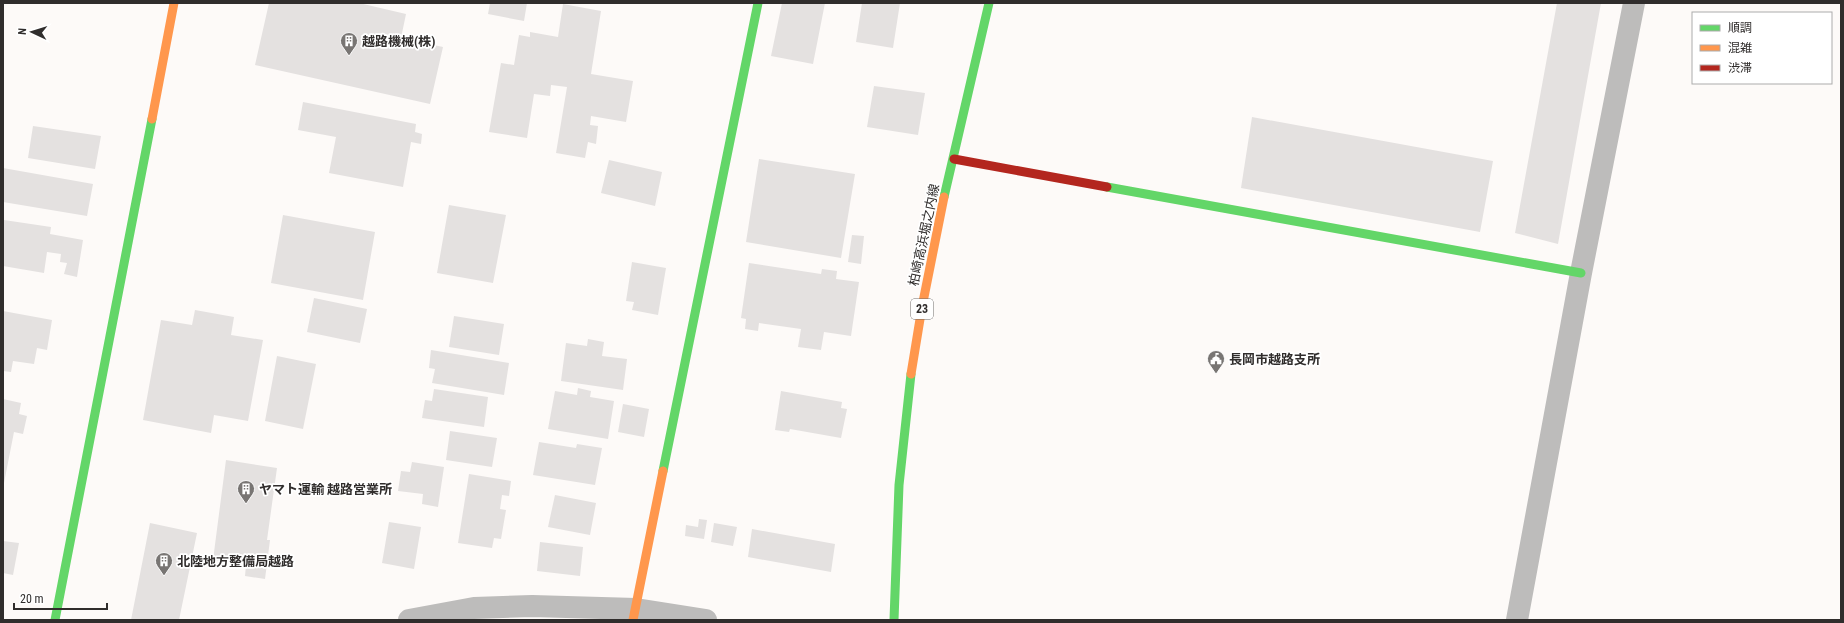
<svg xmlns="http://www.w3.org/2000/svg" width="1844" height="623" viewBox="0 0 1844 623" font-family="'Roboto Condensed','Noto Sans JP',sans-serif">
<rect width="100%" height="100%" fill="#fdfaf8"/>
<path fill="#e4e1e0" d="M269 3H359L406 14 401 38 443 47 430 104 255 65Z
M490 3H527L524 21 488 14Z
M782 3H825L813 64 771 56Z
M862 3H900L893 48 856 42Z
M1557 3H1601L1558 244 1515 233Z
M563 4 601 11 591 74 633 81 626 122 591 116 590 125 598 126 596 144 588 142 585 158 556 153 567 87 551 85 550 96 534 94 527 138 489 132 501 63 514 65 519 35 530 37V32L558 37Z
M874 86 925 93 918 135 867 127Z
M303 102 416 124 415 132 422 134 421 144 411 142 403 187 329 173 336 137 298 130Z
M1252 117 1493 161 1480 232 1241 188Z
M33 126 101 136 95 169 28 158Z
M759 159 855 174 841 258 746 242Z
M609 160 662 172 655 206 601 193Z
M3 168 93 184 87 216 3 202Z
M449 205 506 215 493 283 437 273Z
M283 215 375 232 363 300 271 283Z
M4 220 51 227 50 234 83 240 77 277 64 274 67 263 60 262 61 254 47 252 44 273 3 266Z
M852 235 864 236 861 264 848 262Z
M632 262 666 268 658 315 632 310 634 302 626 301Z
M749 263 821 274 822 269 837 271 836 279 859 282 851 336 824 332 821 350 798 347 801 329 759 323 758 331 745 329 746 319 741 318Z
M314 298 367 309 360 343 307 332Z
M195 310 234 317 231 335 263 340 248 421 214 415 211 433 143 420 161 320 192 325Z
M3 311 52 320 47 350 37 348 34 364 13 361 11 372 3 371Z
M454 316 504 324 499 355 449 347Z
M588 339 604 342 602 356 627 359 623 390 561 381 566 343 587 346Z
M431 350 509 363 504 395 432 383 435 369 429 368Z
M277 356 316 364 303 429 265 421Z
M578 388 591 391 590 397 614 401 608 439 548 429 555 391 577 395Z
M434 389 488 397 484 427 422 418 425 400 432 401Z
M781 391 842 402 841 408 847 409 841 438 790 429 789 432 775 430Z
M3 399 21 403 19 414 27 416 23 434 14 432 4 483Z
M623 404 649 409 644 437 618 432Z
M450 431 497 438 492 467 446 460Z
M539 442 576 448 577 444 602 448 595 485 533 475Z
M226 460 277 468 267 540H270L265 579 245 576 246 565 213 560Z
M412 462 444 467 438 507 422 504 423 494 398 491 401 471 410 472Z
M469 474 511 481 509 496 502 495 500 509 506 510 501 539 494 538 492 548 458 543Z
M555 495 596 503 590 535 548 527Z
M699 519 707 520 704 539 685 536 686 525 698 527Z
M389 522 421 527 414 569 382 563Z
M150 523 197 533 179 620H131Z
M714 523 737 527 733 546 711 542Z
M752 529 835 544 831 572 748 557Z
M3 541 19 543 13 575 3 573Z
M540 542 583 547 580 576 537 571Z"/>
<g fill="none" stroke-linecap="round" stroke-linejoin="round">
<path stroke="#bdbcbb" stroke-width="22" d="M409 620 474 608 532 606 636 609 706 620
M1517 620 1581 273 1634 3"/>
<path stroke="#63d668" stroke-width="9" d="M1107 187 1581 273
M944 197 989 3
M663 471 758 3
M55 620 152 119
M894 620 899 485 911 374"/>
<path stroke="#ff974d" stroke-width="9" d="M152 119 174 3
M911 374 922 307 944 197
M633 620 663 471"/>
<path stroke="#b3261e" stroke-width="9" d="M954 159 1107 187"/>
</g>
<defs>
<symbol id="building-pin" viewBox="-11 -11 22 30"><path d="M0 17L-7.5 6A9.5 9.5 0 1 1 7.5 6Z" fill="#787573" stroke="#fff"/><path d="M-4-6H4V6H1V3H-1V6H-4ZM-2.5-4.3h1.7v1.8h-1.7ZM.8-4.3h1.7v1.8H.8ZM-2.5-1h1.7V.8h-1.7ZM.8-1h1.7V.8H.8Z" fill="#fff"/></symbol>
<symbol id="civic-pin" viewBox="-11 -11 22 30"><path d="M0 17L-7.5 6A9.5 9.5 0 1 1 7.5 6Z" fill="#787573" stroke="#fff"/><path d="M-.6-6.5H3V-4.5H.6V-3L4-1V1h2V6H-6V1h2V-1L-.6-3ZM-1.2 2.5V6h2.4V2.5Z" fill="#fff"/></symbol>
</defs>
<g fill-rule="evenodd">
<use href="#building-pin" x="339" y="31" width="20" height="27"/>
<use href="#civic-pin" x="1206" y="349" width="20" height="27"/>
<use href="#building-pin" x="236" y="479" width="20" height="27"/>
<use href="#building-pin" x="154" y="551" width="20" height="27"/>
</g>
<g text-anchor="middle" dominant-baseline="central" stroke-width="3.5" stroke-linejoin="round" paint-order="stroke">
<rect fill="#fff" stroke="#6e6c6b" stroke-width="1" x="911" y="299" width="22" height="20" rx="3"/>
<g font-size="12" font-weight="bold" fill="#302d2c">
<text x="922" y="309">23</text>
</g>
<g font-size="13" font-weight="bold" fill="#302d2c" stroke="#fff" text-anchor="start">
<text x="362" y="41">越路機械(株)</text>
<text x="1229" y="359">長岡市越路支所</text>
<text x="259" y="489">ヤマト運輸 越路営業所</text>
<text x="177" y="561">北陸地方整備局越路</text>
</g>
<g font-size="13" fill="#302d2c" stroke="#fff">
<text transform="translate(924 235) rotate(-78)">柏崎高浜堀之内線</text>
</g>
</g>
<rect width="1844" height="623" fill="none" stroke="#302d2c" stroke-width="8"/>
<rect x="1692" y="12" width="140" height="72" fill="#ffffff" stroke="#acabab"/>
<rect x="1700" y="25" width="20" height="6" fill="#63d668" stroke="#acabab"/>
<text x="1728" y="32" font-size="12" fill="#302d2c">順調</text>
<rect x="1700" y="45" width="20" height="6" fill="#ff974d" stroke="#acabab"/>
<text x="1728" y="52" font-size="12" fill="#302d2c">混雑</text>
<rect x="1700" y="65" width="20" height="6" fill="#b3261e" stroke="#acabab"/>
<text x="1728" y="72" font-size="12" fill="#302d2c">渋滞</text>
<g transform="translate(32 32) rotate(274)" stroke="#ffffff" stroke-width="3" paint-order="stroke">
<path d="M0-3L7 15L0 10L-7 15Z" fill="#302d2c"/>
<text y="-6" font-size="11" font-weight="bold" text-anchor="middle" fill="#302d2c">N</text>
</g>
<path d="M14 603v6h93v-6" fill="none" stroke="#302d2c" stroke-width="2"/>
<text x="20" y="603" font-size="12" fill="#302d2c" stroke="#ffffff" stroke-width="3" paint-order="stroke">20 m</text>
</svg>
